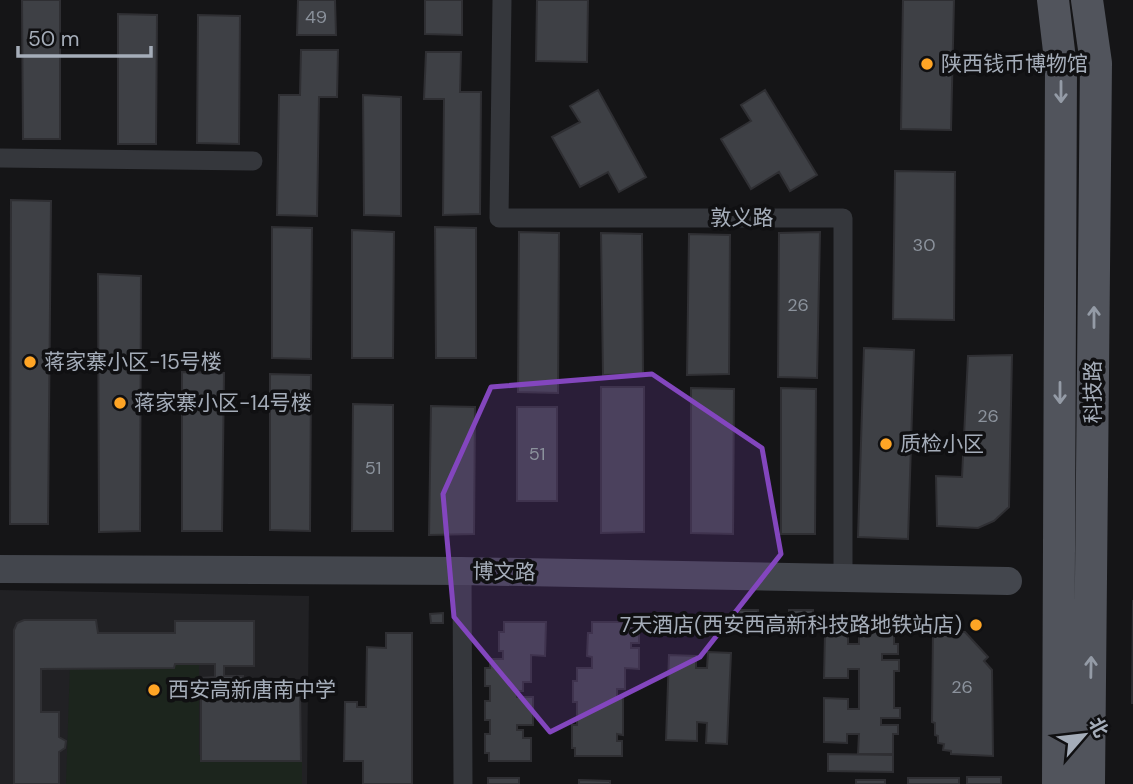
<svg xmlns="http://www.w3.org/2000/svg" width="1133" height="784" viewBox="0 0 1133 784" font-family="'DM Sans','Noto Sans SC',sans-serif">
<rect width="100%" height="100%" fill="#151517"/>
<path fill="#212124" d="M0 590 309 596 307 784H0Z"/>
<path fill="#1c251d" d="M70 664 199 665V755L302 758V784H66Z"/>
<path fill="#3e4045" stroke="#2f2f33" stroke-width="2" d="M22 0H60V139H23Z
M298 0H335L336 35H297Z
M425 0H462V35L425 34Z
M537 0H588L587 62 536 61Z
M903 0H954L951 130 901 129Z
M118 14 157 15 156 144H118Z
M198 15 240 16 239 144 197 143Z
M301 50H338L337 97H319L317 216 277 215 279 95H300Z
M426 52H461L460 92H481L480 214 443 215 444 99H424Z
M598 90 646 177 619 192 608 172 580 187 552 137 580 122 570 106Z
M765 90 817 175 790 191 779 172 751 189 721 139 751 121 741 105Z
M363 95 401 97V216L364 215Z
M895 171 955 172 954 320 893 319Z
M11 200 51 201 48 524H10Z
M272 227 312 228 311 359 272 358Z
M435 227 476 228V358H436Z
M352 230 394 232 393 358H352Z
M519 232 559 233 558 393 518 392Z
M820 232 817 378 778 377 779 233Z
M601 233 642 234 643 374 603 375Z
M689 234 730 235 729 374 687 375Z
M98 274 141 276 140 531 99 532Z
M864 348 914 350 908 539 858 537Z
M1012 355 1009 507 994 521 978 528 937 526 936 476 962 477 968 356Z
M182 372 224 373 222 531H182Z
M270 374 311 375 310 531 270 530Z
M601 387H644V532L601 533Z
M691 388 734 389 733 534 691 533Z
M781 388 816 389 815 534H781Z
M353 404 393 405V531H352Z
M431 406 475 407 474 534 429 535Z
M517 407H557V501H517Z
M1133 600V703H1132Z
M739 610H758L759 621 739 622Z
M789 610H813V623H789Z
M443 613V623H431L430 614Z
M24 620H96L98 633H175V621H254V666H224V676H243L242 686H300L301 761H201V678L215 677V664H175L174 668 41 669V712H59V737L66 741 65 748 59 752V784H14V630L17 623Z
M504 622H546L545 656 531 655V682H523V691H517V697H533V725H517V730H523V738H531V761H489V753H485V734H490V720H485V701H490V686H485V668H490V659H503V651H499V632H504Z
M592 622H639V643H631V648H639V669L625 668V689H617V696H623V735L617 734V741H622V756H575V748H572V725H577V702H573V681H577V668H592V657L587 656 588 633H592Z
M859 624H894V644H898V654H882V660H899V671H894V708H900V718H881V725H898V734H893V754H858L859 734H847V743L824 742V698L848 699V709H859V669H848V678H824L825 634H848V644H859Z
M933 631 965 632 988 657 984 661 992 670 993 756 951 754V751L943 750 944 744 938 743V736L935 735V723L932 722Z
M386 633H412V784H363V761H344L345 702H357V707H366L367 647 386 648Z
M708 652 731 653 727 744 706 743 707 723 697 722V741L666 740 669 655 696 656V668H707Z
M828 754 893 755V772L828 771Z
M967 777H1001V784H967Z
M488 778H519V784H488Z
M908 778H959V784H908Z
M579 780 610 781V784H579Z
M856 780H885V784H856Z"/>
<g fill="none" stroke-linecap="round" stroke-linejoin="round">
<path stroke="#35373c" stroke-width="19" d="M502 0 499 218H843V578
M0 158 253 161
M462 571 463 784"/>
<path stroke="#43464d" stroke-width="28" d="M0 569 462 571 1008 581"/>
<path stroke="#51545c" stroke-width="32" d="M1053 0 1061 68 1058 784
M1087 0 1096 63 1089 784"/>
</g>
<defs><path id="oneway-shaft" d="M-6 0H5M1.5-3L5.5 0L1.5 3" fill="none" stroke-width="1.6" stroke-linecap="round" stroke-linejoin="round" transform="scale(1.75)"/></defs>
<g stroke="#949ba6">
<use href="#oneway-shaft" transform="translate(1061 92) rotate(90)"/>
<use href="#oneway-shaft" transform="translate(1094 317) rotate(-90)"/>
<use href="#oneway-shaft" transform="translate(1060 393) rotate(90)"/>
<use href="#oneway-shaft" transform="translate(1091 667) rotate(-89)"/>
</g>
<path fill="#8346be" fill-opacity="0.2" stroke="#8346be" stroke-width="5" stroke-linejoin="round" d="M652 374 762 448 781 554 700 657 550 732 454 617 443 494 491 387Z"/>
<g fill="#ffa525" stroke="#101012" stroke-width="2.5">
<circle cx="927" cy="64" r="7"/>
<circle cx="30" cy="362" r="7"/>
<circle cx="120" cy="403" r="7"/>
<circle cx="886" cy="444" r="7"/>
<circle cx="976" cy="625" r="7"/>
<circle cx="154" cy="690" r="7"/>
</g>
<g text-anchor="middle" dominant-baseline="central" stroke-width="7" stroke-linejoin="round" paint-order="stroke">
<g font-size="18" fill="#8b929c">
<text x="316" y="17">49</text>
<text x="924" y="245">30</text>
<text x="798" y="305">26</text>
<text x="988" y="416">26</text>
<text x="537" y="454">51</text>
<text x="373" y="468">51</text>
<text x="962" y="687">26</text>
</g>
<g font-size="21" fill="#a5adb9" stroke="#101012" text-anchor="start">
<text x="941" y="64">陕西钱币博物馆</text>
<text x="44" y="362">蒋家寨小区-15号楼</text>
<text x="134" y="403">蒋家寨小区-14号楼</text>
<text x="900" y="444">质检小区</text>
<text x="962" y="625" text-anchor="end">7天酒店(西安西高新科技路地铁站店)</text>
<text x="168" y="690">西安高新唐南中学</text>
</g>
<g font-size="21" fill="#a5adb9" stroke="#101012">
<text x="742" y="218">敦义路</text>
<text transform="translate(1093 392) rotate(-90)">科技路</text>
<text transform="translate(504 572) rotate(1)">博文路</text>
</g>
</g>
<g transform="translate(1084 735) rotate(62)" stroke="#101012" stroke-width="5" paint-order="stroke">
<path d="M0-5L12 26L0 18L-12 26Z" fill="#a5adb9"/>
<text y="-10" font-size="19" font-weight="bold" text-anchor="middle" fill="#a5adb9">北</text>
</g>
<path d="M18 46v10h133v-10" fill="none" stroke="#a5adb9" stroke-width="3.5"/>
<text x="28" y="46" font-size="21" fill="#a5adb9" stroke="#101012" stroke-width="5" paint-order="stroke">50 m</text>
</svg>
